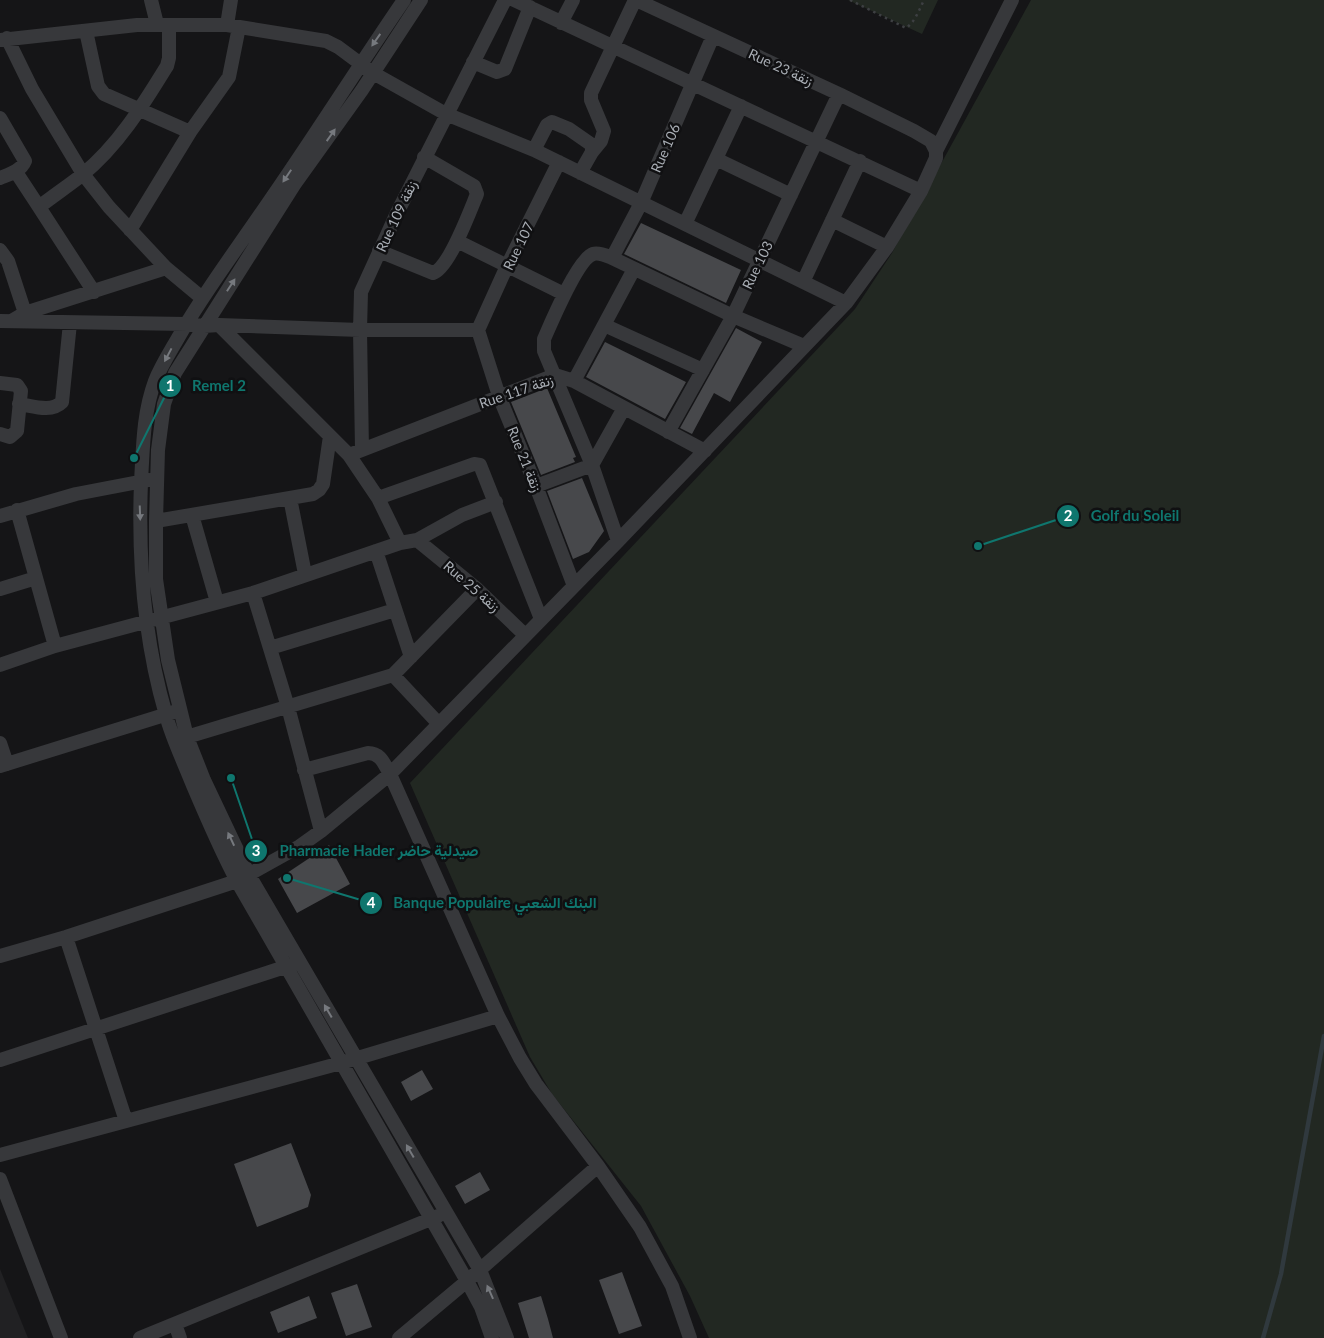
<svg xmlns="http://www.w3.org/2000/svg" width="1324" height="1338" viewBox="0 0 1324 1338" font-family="Lato,Vazirmatn,sans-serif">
<rect width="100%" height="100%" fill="#151517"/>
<path fill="#212123" d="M0 1269 28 1338H0Z"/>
<path fill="#222822" d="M848 0H938L922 34Z
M1031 0H1324V1338H709L690 1296 641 1206 552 1094 530 1057 410 783 855 309 892 253Z"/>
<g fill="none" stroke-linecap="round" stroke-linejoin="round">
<path stroke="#30393e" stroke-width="4.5" d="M1263 1338 1281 1274 1324 1036"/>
</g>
<path fill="#47484b" d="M641 223 741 270 726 303 624 254Z
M736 328 762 342 730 402 714 393 692 434 680 428Z
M605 342 686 382 665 419 586 377Z
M547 388 576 457 573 458 575 462 541 475 511 402Z
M582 478 604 531 589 552 573 559 547 491Z
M329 845 350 884 297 913 278 879Z
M422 1070 433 1089 411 1101 401 1082Z
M291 1143 311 1195 308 1207 257 1227 234 1164Z
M480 1172 490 1190 465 1204 455 1186Z
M622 1272 642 1326 619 1334 599 1280Z
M357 1284 372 1327 346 1336 331 1293Z
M309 1296 317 1318 278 1333 270 1312Z
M541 1296 548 1319 553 1338H529L518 1303Z"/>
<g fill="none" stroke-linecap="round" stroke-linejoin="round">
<path stroke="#3d3f42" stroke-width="2.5" stroke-dasharray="2.5 4" stroke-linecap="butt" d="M850 0 906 28C915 22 919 10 924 0"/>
<path stroke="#37383b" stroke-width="14" d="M151 0 157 24
M404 0C356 70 311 142 262 212 234 253 203 294 178 338 170 352 161 366 155 381 143 413 143 448 141 482 138 560 144 640 166 715 172 738 183 760 192 783 206 816 220 849 237 881L467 1281 481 1307 492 1338
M421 0 362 90 294 185 175 373 164 404 158 450 156 521V579L168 660 187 737 204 780 249 875 480 1270 507 1338
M514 0 921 191
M561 23 573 0
M227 25 231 0
M86 31 98 86 104 94 190 132
M7 38 32 89 83 174 109 207 166 268 202 298
M0 40 137 25H227L326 41 338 47 373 73 446 114 534 150 846 303
M473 62 497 72 505 69 530 7
M0 118 25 161C21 171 10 174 0 178
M534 150 547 125 552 122 569 129 592 145V152L580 173
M936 151 1012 0
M592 152 601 141 604 131 591 100V93L635 0
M716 159 791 195
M16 172 39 207C53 196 68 186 82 175 118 146 143 105 167 66L169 58V25
M39 207 94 292
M832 220 887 247
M685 224 741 106
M130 230 190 132 229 77 239 27
M457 241 564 294
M0 250 8 261 25 313
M379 251 433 273C449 268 470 211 477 194L474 186 424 157
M612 258 641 203 713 36
M803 282 860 161
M13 320 25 313 166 268
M0 321 186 324 204 326 219 325 360 330H478
M219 325 349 455 378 498 400 543
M604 325 703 370
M478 330 499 396 536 486 574 586
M478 330 507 266 559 162
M574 381 634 269
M0 383 17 385 21 391 17 431 10 437 0 434
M19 404C33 406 51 413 62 402L70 323
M668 432 733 316 839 94
M362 450 360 330 361 292 397 213 505 0
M349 455 555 375 574 381 705 451
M536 486 592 465 624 408
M290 498 305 574
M378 498 474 464 480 465 541 619
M17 510 55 646
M192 515 217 602
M0 516 76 494 149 480
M156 521 313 494 319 490 323 484 330 436
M417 540 477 589 525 635
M618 541 592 465 544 351V339C551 323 578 259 593 254 599 252 607 256 612 258L733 316 804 346
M376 551 411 657
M0 589 36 578
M253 593 288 707 321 831
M270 648 395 610
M0 665 55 646 253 593 400 543 417 540 462 515 496 502
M393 675 477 589
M180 739 393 675 439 724
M0 743 7 764
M0 766 174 712
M304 770 368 753C381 753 384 764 390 774L498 1016 520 1058 536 1084 598 1166 640 1227 672 1286 690 1338
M66 937 126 1121
M0 956 66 937 237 881 300 846 321 831 390 774 618 541 846 303 887 247 921 191 936 158V151L931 141 914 131 839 94 636 0
M0 1060 294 964
M0 1155 341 1063 498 1016
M0 1179 61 1338
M175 1324 180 1338
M140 1338 438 1216
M399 1338 467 1281 598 1166"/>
</g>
<defs><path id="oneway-solid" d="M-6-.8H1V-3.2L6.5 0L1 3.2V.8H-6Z" transform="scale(1.25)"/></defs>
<g fill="#76797e">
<use href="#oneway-solid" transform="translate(376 40) rotate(125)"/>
<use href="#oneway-solid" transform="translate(331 135) rotate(-55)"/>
<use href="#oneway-solid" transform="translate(287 176) rotate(124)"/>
<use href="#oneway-solid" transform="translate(231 285) rotate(-57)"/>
<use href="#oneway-solid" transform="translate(168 355) rotate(118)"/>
<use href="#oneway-solid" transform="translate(140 513) rotate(88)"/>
<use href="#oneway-solid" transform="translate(231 839) rotate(-115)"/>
<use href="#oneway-solid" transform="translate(328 1011) rotate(-120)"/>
<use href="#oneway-solid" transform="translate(410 1151) rotate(-120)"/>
<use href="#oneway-solid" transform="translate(490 1292) rotate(-114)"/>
</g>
<g text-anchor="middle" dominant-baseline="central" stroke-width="5" stroke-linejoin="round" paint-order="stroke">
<g font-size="14" fill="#a9aeb5" stroke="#101012">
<text transform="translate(781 67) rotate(25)">Rue 23 زنقة</text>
<text transform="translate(665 148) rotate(-66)">Rue 106</text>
<text transform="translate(396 216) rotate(-65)">Rue 109 زنقة</text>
<text transform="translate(518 246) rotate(-64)">Rue 107</text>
<text transform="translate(757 265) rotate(-64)">Rue 103</text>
<text transform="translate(516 391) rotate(-19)">Rue 117 زنقة</text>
<text transform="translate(525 459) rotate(68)">Rue 21 زنقة</text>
<text transform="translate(472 586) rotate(41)">Rue 25 زنقة</text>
</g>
</g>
<path fill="none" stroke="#0f766e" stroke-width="2" d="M134 458L170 386M978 546L1068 516M231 778L256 851M287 878L371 903"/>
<g fill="#0f766e" stroke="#101012" stroke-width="2">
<circle cx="134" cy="458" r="5"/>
<circle cx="978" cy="546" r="5"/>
<circle cx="231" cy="778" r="5"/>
<circle cx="287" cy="878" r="5"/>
<circle cx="170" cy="386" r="12"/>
<circle cx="1068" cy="516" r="12"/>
<circle cx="256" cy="851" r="12"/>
<circle cx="371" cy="903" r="12"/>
</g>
<g font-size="15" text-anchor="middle" font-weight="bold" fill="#fff">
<text x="170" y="391">1</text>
<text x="1068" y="521">2</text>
<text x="256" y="856">3</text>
<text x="371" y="908">4</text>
</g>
<g font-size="15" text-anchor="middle" font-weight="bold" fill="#0f766e" stroke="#101012" stroke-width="5" stroke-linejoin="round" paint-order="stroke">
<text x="219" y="391">Remel 2</text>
<text x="1135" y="521">Golf du Soleil</text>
<text x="379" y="856">Pharmacie Hader صيدلية حاضر</text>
<text x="495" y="908">Banque Populaire البنك الشعبي</text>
</g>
</svg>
